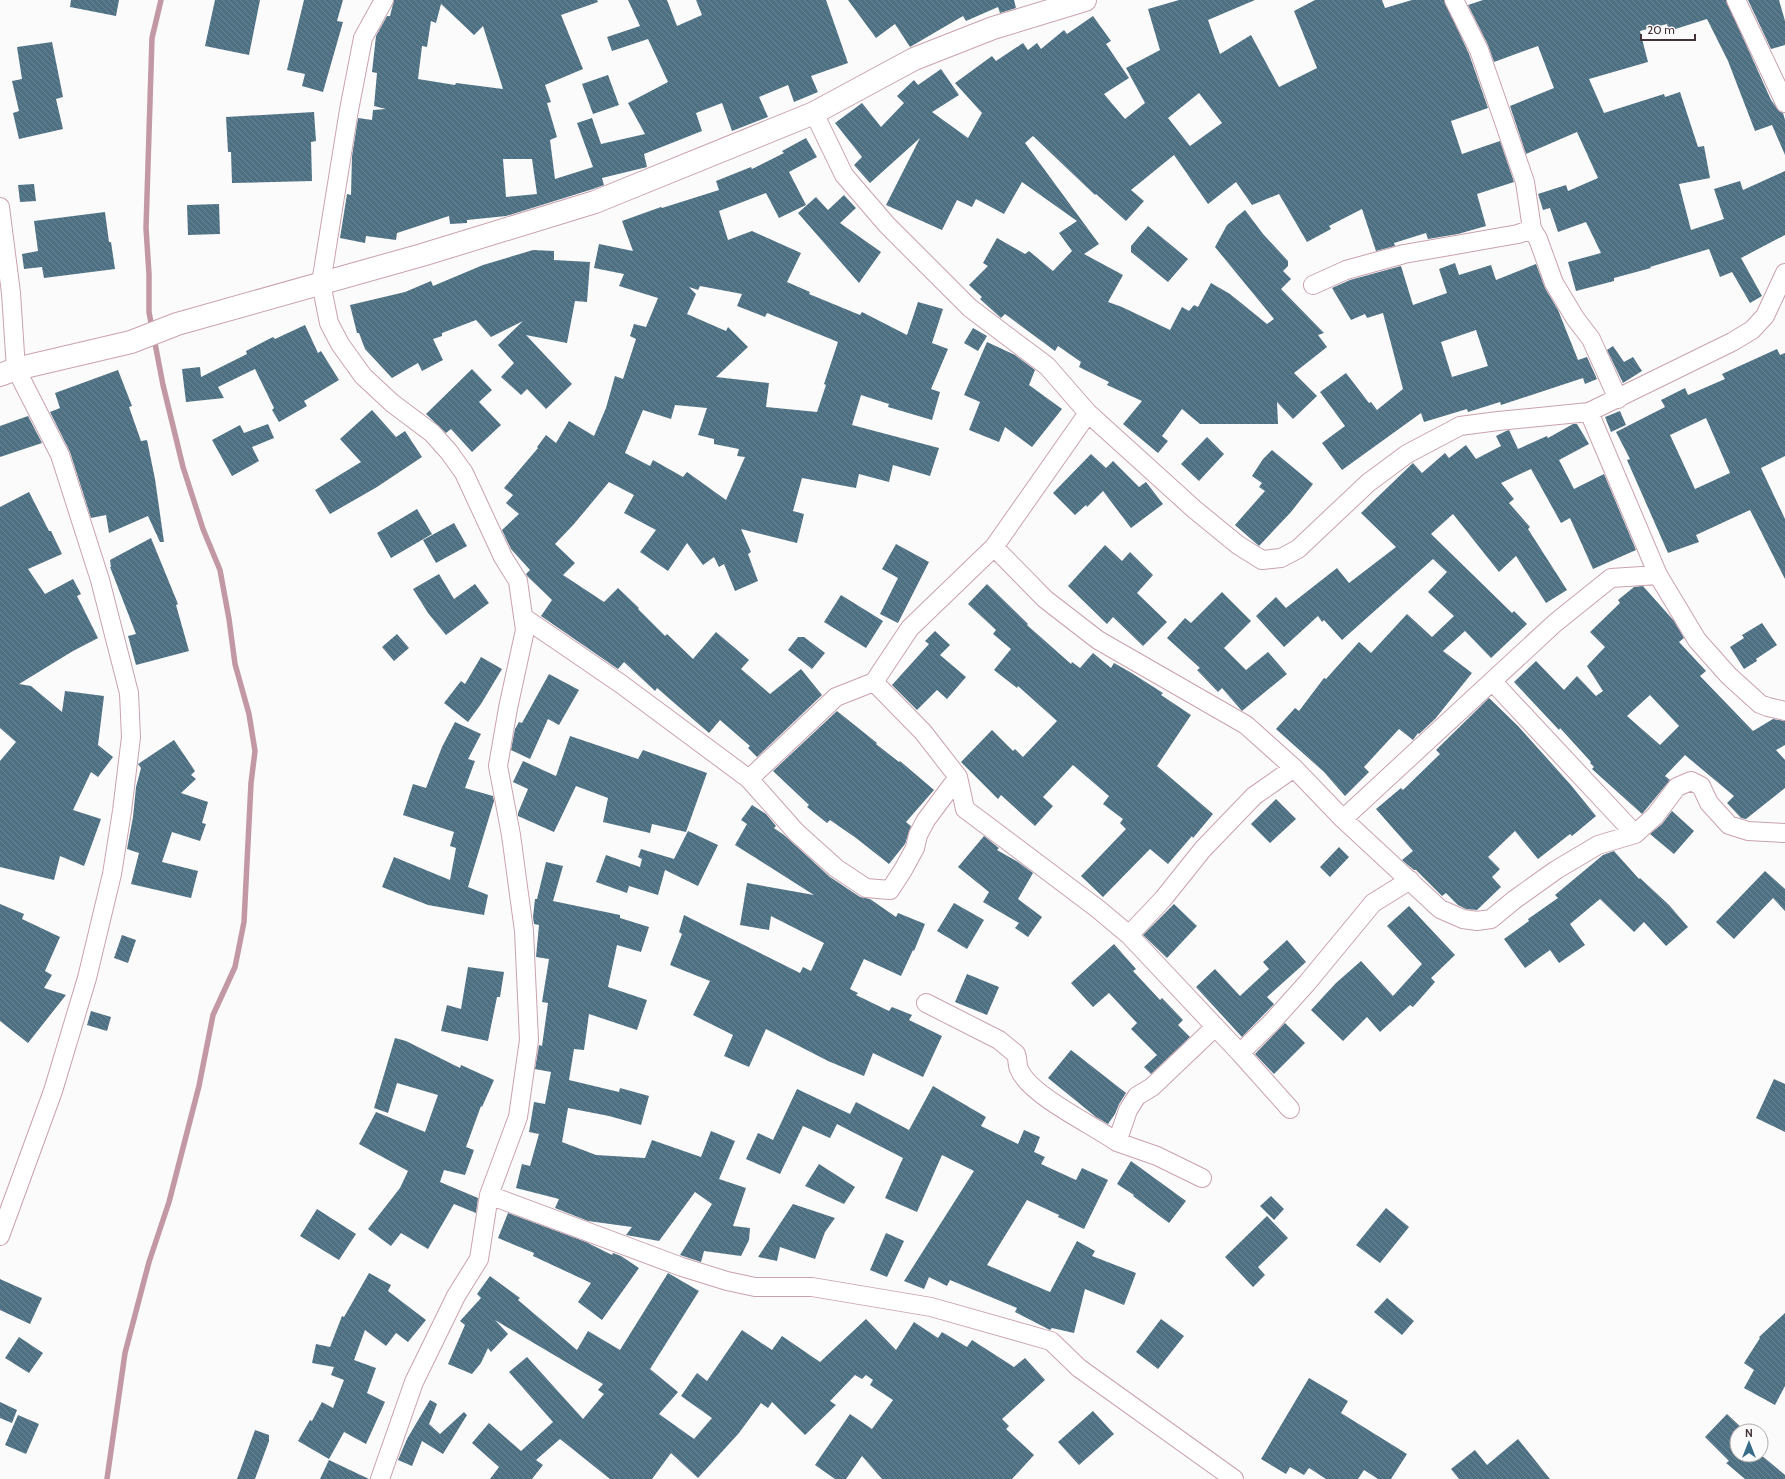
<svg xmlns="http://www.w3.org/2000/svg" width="1785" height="1479" viewBox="0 0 1785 1479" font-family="Cabin,sans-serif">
<defs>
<pattern id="building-back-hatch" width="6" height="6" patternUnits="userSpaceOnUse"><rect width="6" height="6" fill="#4e7083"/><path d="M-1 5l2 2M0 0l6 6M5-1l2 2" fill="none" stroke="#6c8493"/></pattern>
</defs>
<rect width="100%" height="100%" fill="#fbfbfb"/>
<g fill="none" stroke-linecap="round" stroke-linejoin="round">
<path stroke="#c298a5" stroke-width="5.5" d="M152 328 149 312V274L146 228 152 38 161 0
M107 1479 125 1353 149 1262 169 1202 199 1086 213 1015 235 967 244 922 251 783 255 751 249 714 235 664 229 619 220 570 203 529 183 467 163 385 154 338"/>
</g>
<path fill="url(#building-back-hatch)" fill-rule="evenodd" d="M71 0H119L116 16 70 7Z
M215 0H260L249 55 205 46Z
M304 0H343L337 21 343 22 323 92 302 86 305 74 287 70Z
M394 0H597L598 2 561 15 583 69 545 85 551 102 547 103 557 137 550 140 555 179 593 167 577 123 592 118 601 144 645 134 628 103 668 82 648 39 612 51 607 37 640 26 628 0H667L677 26 702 15 696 0H826L848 63 811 76 818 92 794 102 788 85 759 97 768 117 732 131 722 103 696 113 702 131 644 154 647 167 602 178 604 185 593 189 506 216 467 220V223L450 224 449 216 397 233 396 240 366 236 365 243 340 238 347 194 351 195 352 156 358 118 372 120 373 110 386 109 374 106 377 73 372 72 376 36 387 16H390ZM441 4 474 35 483 26 503 89 456 83 455 85 418 79 422 46 427 47 431 21 436 23ZM503 159H532L537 194 506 197Z
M848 0H1014L1016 8 1000 13 998 7 966 21 963 16 910 47 895 24 876 38Z
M1179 0H1255L1208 20 1220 54 1251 35 1279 87 1317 68 1294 11 1315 0H1382L1385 8 1412 0H1444L1469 54 1488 108 1451 121 1462 154 1500 141 1514 182 1477 194 1486 226 1458 234 1428 239 1426 233 1394 243 1395 246 1376 251 1362 209 1329 226 1331 229 1307 242 1279 194 1252 205 1236 182 1208 204 1174 155 1131 190 1144 201 1126 221 1096 194 1095 195 1033 136 1025 143 1099 244 1084 254 1123 275 1108 302 1122 307 1170 330 1182 307 1189 311 1194 305 1198 307 1211 283 1230 294 1267 324 1274 319 1215 247 1227 225 1245 210 1263 234 1288 261V266L1283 271 1291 279 1281 289 1324 333 1318 335 1327 347 1294 373 1317 396 1293 419 1277 402 1278 424H1200L1182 409 1162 436 1168 441 1158 453 1123 424 1142 401 1107 385 1109 382 1079 367 1081 362 1058 346 1055 351 1005 314 1001 318 980 299 982 297 969 285 988 266 983 263 997 238 1025 254 1029 251 1053 271 1072 251 1059 233 1077 221 1022 182 1004 214 976 199 972 207 957 200 942 230 886 205 920 138 870 183 854 165 862 157 835 123 862 103 881 127 904 103 897 96 914 80 918 85 941 69 959 95 932 112 968 138 982 113 955 83 992 56 996 61 1023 43 1028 50 1037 43 1041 49 1064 30 1067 34 1093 16 1111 41 1106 44 1129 78 1104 94 1125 119 1145 103 1126 68 1160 50 1148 9ZM1199 93 1222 123 1190 146 1168 118Z
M1483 0H1726L1771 100 1779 111 1783 113 1785 120V155L1772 125 1755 131 1728 61 1707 19 1669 31 1667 24 1640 31 1648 62 1589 79 1604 113 1664 94 1665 97 1680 92 1698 147 1704 146 1710 178 1679 184 1691 230 1724 219 1714 189 1740 181 1743 190 1785 171V235L1741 258 1762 296 1750 303 1732 272 1720 277 1709 249 1650 267 1651 268 1614 278V281L1576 291 1568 262 1601 253 1586 222 1558 232 1550 208 1543 210 1538 194 1566 185 1568 191 1598 178 1577 132 1526 154 1510 106 1554 88 1538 46 1494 62 1488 45 1468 5Z
M1748 0H1779L1785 21V45L1771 49Z
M52 42 63 97 56 99 63 129 19 139 13 113 19 111 12 81 22 79 17 47Z
M608 75 619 105 593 114 582 84Z
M314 112 316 141 311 142 312 181 232 183 231 152H228L226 117Z
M806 138 817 157 789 172 806 205 779 218 766 193 719 211 728 240 752 231 801 253 787 282 810 292 809 294 860 315 862 312 907 335 918 302 943 309 932 343 948 349 931 389 940 392 932 420 888 407 889 404 861 395 852 425 939 448 930 476 893 465 889 482 859 474 856 488 802 478 793 511 804 514 797 543 741 529 751 552 748 554 758 581 735 591 724 564 719 567 714 557 703 565 687 543 668 571 640 552 656 530 624 513 634 495 609 482 574 524 555 544 575 563 563 575 604 602 618 588 639 608 638 609 665 636 667 634 693 659 716 632 749 660 741 669 770 694 801 669 822 695 757 757 748 748 750 746 720 720 709 733 657 688 655 691 624 662 618 669 541 616 552 600 527 576 526 574 530 570 511 549 502 530 519 514 506 503 513 495 504 488 538 448 537 447 546 435 556 443 569 421 594 436 606 408 615 376 623 379 636 339 630 336 634 324 646 327 658 298 619 286 624 274 594 268 599 244 633 251 622 221 661 207 662 208 719 190 716 181 751 167 752 169 784 153 782 151ZM700 286 742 294 737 306 765 317 767 313 838 342 824 384 826 385 817 412 766 407 769 383 716 377 748 347 728 327 726 331 687 314 696 294 689 287 698 290ZM675 405 707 408 698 435 714 439V444L739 449 737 456 745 457 726 500 687 472 683 477 653 460 650 466 625 453 643 410 671 419Z
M34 184 36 201 20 202 18 185Z
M844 195 856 208 840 223 881 252 859 283 798 213 816 197 828 210Z
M219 204 220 234 188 235 187 205Z
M105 212 109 242H111L115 269 44 278 42 267 24 269 22 254 38 251 34 221Z
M1148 226 1188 259 1168 282 1131 252V246Z
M533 250 554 251V260L590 262 587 302 575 301 567 343 526 335 572 384 546 409 527 389 521 395 501 377 514 363 498 345 523 321 491 337 476 320 442 333V336L433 339 443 360 422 371 418 363 392 378 365 349 359 333H357L350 305 405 292 431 281 433 286 483 265Z
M1455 263 1459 275 1491 265 1496 280 1536 264 1545 288 1558 310 1578 360 1587 357 1597 379 1585 384 1583 378 1501 405 1500 402 1468 412 1467 409 1424 422 1421 413 1342 470 1322 443 1345 426 1320 392 1346 373 1369 403 1371 402 1377 410 1403 389 1383 313 1367 318 1365 314 1351 320 1332 288 1350 280 1401 266 1413 305 1447 293 1439 269ZM1476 330 1488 366 1452 377 1441 342Z
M305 325 318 353 321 351 339 380 304 401 307 406 279 422 272 410 274 408 255 369 218 387 224 398 186 402 182 369 200 367 201 377 247 354 246 351 273 337 275 339Z
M973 328 987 336 978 351 964 343Z
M987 342 1015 355 1035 370 1029 385 1062 409 1032 447 1005 427 999 442 969 430 980 402 964 395Z
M1613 346 1624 362 1633 357 1642 371 1623 383 1607 350Z
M1777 349 1780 355 1785 353V456L1761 468 1785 519V579L1750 510 1696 535 1699 542 1668 553 1627 460 1630 459 1616 432 1665 407 1661 400 1685 388 1688 395 1725 379 1722 374ZM1706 418 1730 473 1695 489 1670 435Z
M472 369 492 390 479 402 501 425 472 452 451 429 446 433 426 414Z
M118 370 132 406 129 407 141 441 147 440 155 479 164 542H160L148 516 109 533 106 515 91 518 70 452 50 412 60 408 55 393Z
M372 410 396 437 405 431 422 457 377 487 330 514 315 490 361 462 340 439Z
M1620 411 1626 425 1611 432 1605 417Z
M28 416 42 443 0 457V426Z
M268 424 274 438 252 447 259 461 232 476 212 440 240 425 244 433Z
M1573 424H1577L1589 444 1559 460 1574 489 1604 474 1636 550 1593 569 1570 518 1561 523 1531 469 1501 483 1514 499 1509 503 1530 527 1528 529 1567 590 1546 603 1516 556 1499 572 1453 514 1431 534 1512 613 1514 611 1527 624 1491 658 1465 631 1443 651 1472 673 1435 719 1419 734 1418 733 1413 740 1399 729 1364 767 1369 772 1345 796 1324 772 1276 729 1295 708 1299 711 1324 678 1326 679 1359 642 1371 653 1407 614 1432 637 1454 616 1428 592 1447 572 1433 559 1342 640 1324 620 1322 622 1318 616 1284 647 1256 616 1276 597 1286 608 1337 568 1349 583 1396 547 1361 513 1413 463 1422 473 1445 453 1449 458 1466 445 1476 459 1501 446 1496 436 1506 431 1509 430 1518 449 1547 436 1548 438Z
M1207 437 1224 454 1199 481 1181 464Z
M1272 450 1313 484 1291 512 1259 546 1235 525 1265 491 1259 487 1262 483 1252 476 1263 459Z
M1091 454 1106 468 1113 461 1139 487 1146 482 1163 504 1131 528 1103 491 1087 507 1086 505 1075 515 1053 493Z
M29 492 49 531H51L62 554 28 569 45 594 73 579 81 594 77 596 98 638 73 651 19 684 31 686 62 712 65 691 104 696 98 745 113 757 98 777 91 772 73 810 101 819 84 866 60 856 54 880 0 867V761L16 742 0 728V507Z
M417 509 432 534 391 558 377 533Z
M454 523 467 546 436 563 423 540Z
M151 538 178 604 176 605 189 651 136 665 128 636 136 634 110 567H111L110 560Z
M896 544 929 562 898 623 880 614 898 578 882 569Z
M1105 545 1122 561 1130 552 1153 575 1137 593 1167 622 1143 646 1113 617 1107 624 1068 586Z
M439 574 454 599 475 584 489 603 446 635 428 613 413 589Z
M987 584 1028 624 1027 625 1071 664 1072 662 1080 668 1093 653 1111 668 1114 663 1130 672 1163 693 1161 695 1191 715 1157 766 1213 814 1193 838 1192 836 1168 864 1150 849 1103 897 1081 876 1126 829 1120 823 1123 819 1103 804 1109 796 1073 765 1043 797 1053 806 1035 826 1001 795 998 799 961 762 992 730 1013 751 1015 749 1023 757 1057 721 1018 686 1017 688 994 670 1011 649 993 634 996 630 968 604Z
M1643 586 1674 621 1684 638 1679 642 1706 671 1700 676 1753 731 1773 719 1785 721V745L1776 750 1785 760V788L1746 819 1741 818 1727 803 1734 796 1685 755 1665 776 1670 780 1642 814 1592 769 1594 767 1590 763 1591 762 1560 728 1559 730 1514 682 1536 661 1564 690 1577 676 1596 696 1603 691 1587 666 1605 647 1590 632 1620 603 1618 600 1634 587ZM1650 695 1679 726 1660 745 1627 716Z
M1222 592 1251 621 1224 648 1246 670 1268 652 1287 674 1242 711 1222 688 1218 692 1197 670 1200 668 1167 638 1185 618 1191 623Z
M841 595 883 621 866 648 824 622Z
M1762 623 1777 645 1756 659 1757 661 1744 669 1730 647 1744 638 1742 635Z
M935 631 950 645 940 655 966 677 947 699 937 690 917 710 892 685 929 644 925 641Z
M397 634 409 648 394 661 382 647Z
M798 637H804L825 653 812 669 788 650Z
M481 657 502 669 481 704 468 722 444 703 461 681 465 684Z
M549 674 579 690 559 725 548 719 530 759 511 750 515 729 519 722 522 723Z
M1489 698 1518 726 1570 784 1596 816 1572 836 1570 834 1538 859 1515 831 1488 857 1500 869 1492 877 1501 887 1477 910 1466 909 1458 905 1446 893 1442 896 1416 870H1414L1402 860 1413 851 1376 809 1401 788 1403 790 1440 754 1436 750Z
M837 711 877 743 876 744 899 762 900 761 934 790 906 822 911 826 905 844 889 864 856 838 830 820 827 823 807 807 809 805 773 771Z
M455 722 481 734 468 759 475 761 465 788 493 796 494 801 468 887 488 895 484 915 428 905 382 887 394 857 450 880 456 848 450 846 454 832 403 815 413 784 426 788 442 747Z
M570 736 638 759 643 750 707 773 686 832 652 824 650 833 603 822 608 798 576 786 554 832 518 816V813L528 789 513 782 523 761 556 776Z
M174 740 195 771 191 775 196 779 181 793 208 802 202 823 206 824 200 841 172 832 162 862 198 871 191 898 131 884 139 853 127 849 133 817 136 787 141 768 138 764Z
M1276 799 1296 819 1270 843 1251 824Z
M752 805 766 814 776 826 774 828 784 835 830 877 860 897 870 899 896 917 898 913 925 924 914 951 913 950 901 976 864 959 850 989 858 993 856 995 889 1011 892 1007 912 1015 909 1020 942 1036 923 1077 873 1053 864 1076 828 1061 766 1029 749 1067 724 1056 733 1035 693 1015 710 981 670 965 682 934 679 932 684 915 800 973 803 967 811 971 824 943 771 916 769 930 740 925 747 883 814 895 735 845 747 824 741 820Z
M1672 811 1694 831 1674 854 1650 834 1662 824Z
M688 831 718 845 698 886 665 870 658 895 629 886 627 893 596 882 606 855 640 867 642 859 638 857 641 849 674 859Z
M984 836 999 848 997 850 1018 862 1033 873 1018 899 1042 917 1028 937 1015 928 1019 923 983 902 989 892 958 867Z
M1339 847 1349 857 1330 877 1320 867Z
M1614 851 1639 879 1640 878 1669 905 1688 927 1666 946 1644 922 1634 932 1600 899 1570 924 1585 945 1559 963 1550 950 1525 968 1504 939 1529 921 1528 919 1558 898 1555 895 1603 855Z
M546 862 563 866 553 901 620 915V918L649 927 641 952 617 945 608 987 647 1000 637 1030 589 1014 584 1050 574 1049 569 1080 619 1092 620 1088 649 1096 641 1125 609 1116 568 1108 562 1142 596 1155 645 1158 652 1140 701 1157 711 1131 735 1141 719 1179 746 1188 733 1226 750 1228 749 1240 741 1256 704 1251 701 1262 680 1255 712 1204 695 1192 659 1241 626 1235 632 1227 588 1221 555 1208 559 1199 516 1188 522 1164 530 1166 539 1134 529 1132 534 1102 545 1104 551 1072 535 1069 539 1045 542 1046 548 1003 542 1002 549 959 536 957 539 925 534 924 533 917 535 899H537Z
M1765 871 1785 889V911L1773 898 1734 939 1716 922Z
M954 903 984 920 967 949 937 931Z
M0 904 24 914 22 919 60 937 45 971 52 975 44 988 66 995 28 1043 0 1021Z
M1174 904 1197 926 1167 958 1143 935Z
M1409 906 1455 955 1431 978 1435 982 1413 1007 1410 1005 1380 1032 1367 1017 1343 1041 1311 1010 1336 983 1361 961 1393 996 1422 964 1387 926Z
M122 935 136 940 128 963 114 958Z
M1287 940 1306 962 1267 997 1274 1004 1242 1037 1196 987 1215 969 1240 996 1269 969 1263 962Z
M1114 944 1136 969 1133 971 1160 1000 1162 998 1183 1020 1178 1025 1190 1037 1151 1074 1144 1067 1157 1055 1131 1029 1137 1023 1109 993 1093 1007 1071 983Z
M468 967 504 972 500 997H497L488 1041 441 1031 447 1005 461 1009Z
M967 974 999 987 987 1015 955 1002Z
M91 1011 111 1017 107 1031 87 1025Z
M1285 1023 1305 1043 1274 1074 1255 1054Z
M395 1038 406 1041 460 1068 461 1065 494 1080 482 1107 481 1106 466 1147 474 1150 465 1175 444 1170 440 1182 478 1198 476 1213 454 1204 428 1249 401 1233 391 1246 368 1229 400 1188 408 1171 359 1144 376 1112 425 1132 438 1095 397 1083 388 1113 374 1108Z
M1071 1050 1126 1093 1119 1104 1115 1114 1108 1124 1096 1117 1048 1078Z
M1774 1079 1785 1084V1132L1756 1118Z
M933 1086 986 1117 981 1126 1018 1144 1024 1130 1040 1137 1034 1152 1045 1157 1041 1164 1076 1180 1082 1168 1108 1180 1084 1229 1058 1217 1059 1215 1027 1200 987 1265 1050 1292 1077 1241 1095 1251 1092 1256 1136 1273 1124 1305 1085 1289 1074 1333 1052 1328 1050 1330 1015 1312 1017 1308 950 1280 947 1286 929 1277 924 1289 904 1281 974 1171 942 1155 917 1212 885 1198 903 1158 837 1124 830 1138 803 1126 780 1174 746 1159 758 1133 773 1140 797 1089 850 1114 856 1102 909 1130Z
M1131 1161 1186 1201 1169 1223 1133 1196 1134 1195 1117 1184Z
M819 1164 855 1187 844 1204 805 1186Z
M1271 1196 1284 1209 1274 1220 1260 1206Z
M793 1204 835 1218 825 1232 815 1259 780 1247 777 1261 758 1257Z
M1386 1208 1409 1227 1380 1263 1356 1245Z
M317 1209 356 1234 339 1260 300 1236Z
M508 1213 586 1242 612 1255 613 1253 621 1256 639 1268 602 1320 578 1302 591 1283 533 1256 534 1253 498 1238Z
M1267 1216 1288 1238 1258 1267 1265 1275 1253 1287 1225 1257Z
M886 1233 904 1241 887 1277 870 1270Z
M369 1273 391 1285 388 1291 426 1320 408 1342 396 1333 386 1346 365 1330 354 1360 376 1368 367 1393 385 1402 366 1444 344 1432 329 1459 298 1441 310 1420 312 1421 322 1402 333 1408 344 1380 331 1375 334 1367 312 1363 316 1344 330 1347 342 1316 344 1317Z
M668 1273 699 1291 650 1369 678 1392 659 1414 694 1439 712 1418 681 1396 697 1373 707 1381 742 1330 772 1350 782 1336 820 1362 866 1319 896 1350 914 1322 938 1338 942 1332 967 1347 972 1340 1014 1367 1025 1358 1045 1380 1002 1419 1009 1426 1006 1429 1034 1455 1012 1479H882L862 1456 846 1479H835L815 1465 850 1414 872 1429 893 1400 870 1385 873 1380 866 1375 862 1379 855 1375 830 1401 836 1405 805 1435 772 1402 768 1408 761 1403 739 1433 698 1478 671 1453 652 1479H610L560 1439 536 1460 543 1465 532 1479H490L499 1467 472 1443 489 1423 521 1451 553 1422 509 1372 527 1357 583 1419 604 1394 598 1390 603 1384 495 1320 508 1334 491 1352 488 1348 481 1363 472 1374 448 1364 465 1325 460 1321 481 1298 477 1294 490 1276 520 1298 518 1300 577 1350 588 1331 620 1350Z
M0 1279 42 1298 30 1324 0 1310Z
M1387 1298 1414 1321 1402 1335 1374 1312Z
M1785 1313V1386L1775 1405 1744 1388 1754 1370 1744 1363 1760 1338 1759 1337Z
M1161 1319 1184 1336 1158 1369 1136 1352Z
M19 1337 43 1353 29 1373 5 1358Z
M1309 1378 1348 1401 1341 1413 1407 1454 1391 1479H1378L1364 1470 1358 1479H1326L1309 1468 1304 1475 1290 1467 1286 1474 1261 1459Z
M430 1400 437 1404 429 1424 440 1434 464 1412 467 1415 443 1454 422 1441 412 1466 398 1460 407 1439Z
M0 1402 17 1410 12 1423 0 1418Z
M1093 1411 1114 1434 1079 1465 1058 1442Z
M1727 1414 1745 1431H1733L1737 1435V1455H1761L1785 1475V1479H1745L1726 1463 1729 1461 1705 1437Z
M18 1415 39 1424 26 1454 5 1445Z
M255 1430 269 1435V1441L255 1479H237Z
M1518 1439 1550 1479H1459L1451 1469 1475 1450 1487 1465Z
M329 1460 369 1479H320Z"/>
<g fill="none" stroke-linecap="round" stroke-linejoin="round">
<defs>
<path id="street" d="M1454 0 1479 50 1525 182 1532 229 1538 239 1554 283 1575 318 1591 339 1618 399
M1736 0 1785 103
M814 113 844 175 887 225 970 308 1047 366 1088 413 1194 509 1238 545 1262 560 1281 558 1298 549 1368 483 1407 454 1460 426 1498 421 1589 412 1732 342 1752 330 1765 316 1785 273
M0 207 11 293 16 369 60 455 100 580 129 693 131 737 122 811 112 874 87 978 53 1091 0 1236
M1313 285 1346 270 1404 254 1518 234 1532 229
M1589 412 1658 575 1697 640 1729 676 1760 704 1768 707 1785 711
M994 547 1045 599 1098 640 1246 725 1294 768 1343 819 1440 909 1463 919 1477 921 1491 919 1514 900 1556 870 1598 845 1635 834 1655 816 1677 787 1691 781 1701 786 1709 803 1729 825 1748 831 1785 833
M523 617 621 684 749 779 796 832 836 868 866 888 890 890 903 870 915 848 918 835 926 820 958 777
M1492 681 1635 834
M874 682 923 732 958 777 965 809 1098 909 1129 935 1240 1053 1290 1109
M749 779 836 697 874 682 910 628 994 547 1088 413
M1343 819 1555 623 1611 578 1658 575
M1129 935 1163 899 1203 849 1254 796 1294 768
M926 1003 999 1040 1016 1054C1018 1059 1017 1065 1019 1069 1029 1095 1093 1125 1117 1142
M1240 1053 1271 1023 1307 983 1373 903 1410 880
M1202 1178 1157 1156 1117 1142 1128 1110 1137 1096 1152 1087 1215 1027
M489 1195 682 1267 727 1281 755 1287H812L931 1307 1051 1341 1079 1368 1234 1479
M380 1479 414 1382 456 1296 479 1259 489 1195 518 1117 529 1040 524 931 511 835 498 766 508 708 525 630 518 581 503 557 464 473 449 452 432 433 392 403 363 376 340 344 329 323 321 283 349 110 363 38 384 0"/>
<path id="secondary" d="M0 375 16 369 131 342 177 324 422 255 595 202 814 113 914 59 993 28 1085 0"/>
</defs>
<use href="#street" stroke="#caa2ad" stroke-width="20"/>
<use href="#secondary" stroke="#caa2ad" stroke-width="24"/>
<use href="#street" stroke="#fff" stroke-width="18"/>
<use href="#secondary" stroke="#fff" stroke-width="22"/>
</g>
<g transform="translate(1749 1443)"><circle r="19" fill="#fbfbfb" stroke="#b1abad"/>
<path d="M0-3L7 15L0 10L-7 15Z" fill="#366c87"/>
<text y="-6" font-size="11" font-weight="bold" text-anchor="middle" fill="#423237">N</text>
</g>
<path d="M1641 34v6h54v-6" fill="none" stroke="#423237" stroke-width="2"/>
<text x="1647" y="34" font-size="12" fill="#423237" stroke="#fbfbfb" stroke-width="3" paint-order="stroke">20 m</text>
</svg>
